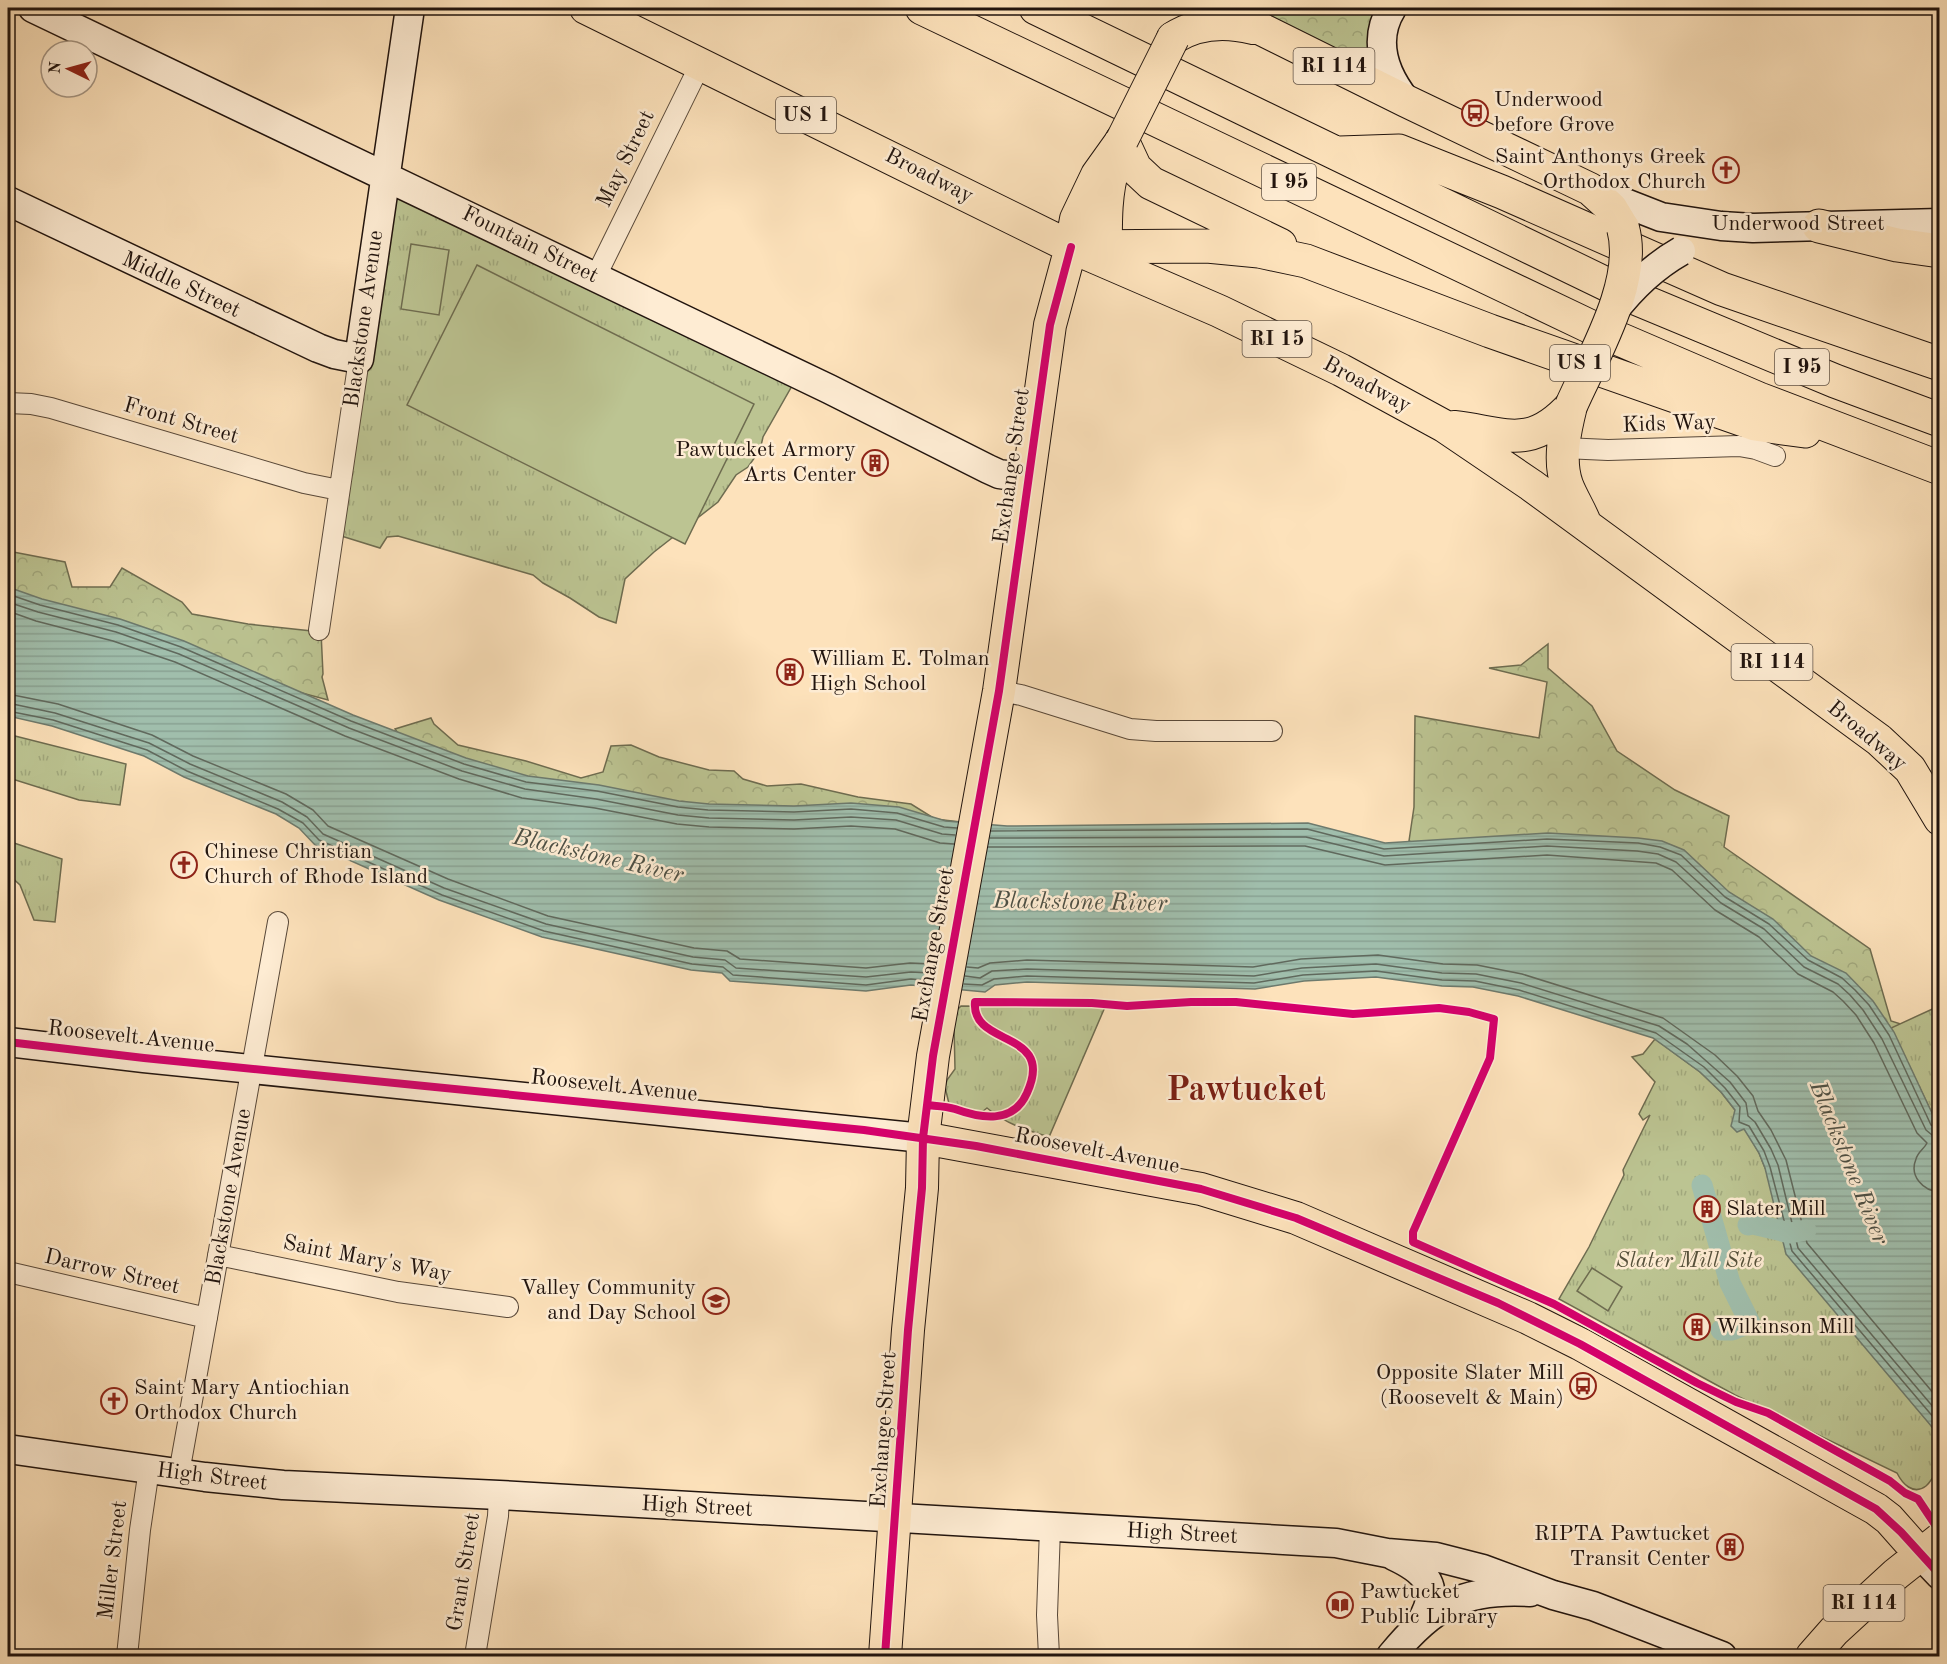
<svg xmlns="http://www.w3.org/2000/svg" width="1947" height="1664" viewBox="0 0 1947 1664" font-family="'Old Standard TT',serif">
<defs>
<pattern id="forest-crowns" width="20" height="18" patternUnits="userSpaceOnUse" patternTransform="scale(1.5)"><rect width="20" height="18" fill="#bcc492"/><path d="M2 6a3 3 0 1 1 6 0M12 15a3 3 0 1 1 6 0" fill="none" stroke="#a1a87d"/></pattern>
<pattern id="park-tufts" width="24" height="20" patternUnits="userSpaceOnUse" patternTransform="scale(1.5)"><rect width="24" height="20" fill="#bcc492"/><path d="M3 7l-1-3M5 7V3M7 7l1-3M15 17l-1-3M17 17v-4M19 17l1-3" fill="none" stroke="#a1a87d"/></pattern>
<pattern id="water-rules" width="6" height="5" patternUnits="userSpaceOnUse" patternTransform="scale(1.5)"><rect width="6" height="5" fill="#a0beac"/><path d="M0 2.5h6" fill="none" stroke="#8aa293"/></pattern>
</defs>
<rect width="100%" height="100%" fill="#fde2bb"/>
<filter id="stains"><feTurbulence type="fractalNoise" baseFrequency=".00333" numOctaves="4"/><feColorMatrix values="0 0 0 0 .2 0 0 0 0 .09 0 0 0 0 .02 0 0 0 .5 -.17"/></filter>
<radialGradient id="worn" r=".72"><stop offset=".6" stop-color="#630" stop-opacity="0"/><stop offset="1" stop-color="#630" stop-opacity=".3"/></radialGradient>
<path fill="url(#forest-crowns)" stroke="#6e6c50" stroke-width="1.5" d="M1225 8H1397L1389 28 1399 88Z
M8 551 65 562 72 587H110L122 568 182 602 192 614 248 624 321 632 323 674 322 677 328 700 8 614Z
M1548 644V668L1592 706 1617 751 1675 790 1729 816 1724 847 1870 949 1891 1021 1926 1032 1909 1060 1409 841 1414 807 1415 716 1539 738 1547 682 1489 668 1521 665Z
M431 718 434 724 458 745 526 761 581 778 603 772 611 746 631 745 659 757 709 770 734 771 743 779 767 786 801 784 858 797 911 804 935 819 978 824 557 804 403 741 395 729Z"/>
<path fill="url(#park-tufts)" stroke="#6e6c50" stroke-width="1.5" d="M394 184 797 377 763 437 760 450 748 467 736 475 718 502 654 552 625 579 616 623 599 617 570 598 543 583 533 575 398 536 387 537 380 548 338 535Z
M15 736 126 764 120 805 79 800 9 778Z
M8 841 62 859 55 922 34 920 20 885 8 874Z
M961 1006 1105 1007 1049 1137C1026 1130 1006 1124 987 1108 975 1119 963 1117 950 1108L945 1087 947 1080 955 1069 954 1024 957 1010Z
M1939 1006V1128L1891 1028Z
M1655 1039 1700 1072 1721 1092 1735 1110 1759 1153 1765 1168 1932 1427 1939 1434V1471C1933 1475 1931 1482 1926 1486 1913 1496 1902 1483 1897 1473L1735 1395 1559 1299 1589 1247 1624 1175 1623 1170 1650 1115 1643 1120 1639 1114 1655 1082 1632 1057 1643 1054Z"/>
<path fill="#bcc492" stroke="#6e6c50" stroke-width="1.5" d="M411 244 449 250 439 315 401 309Z
M477 265 754 404 685 544 407 405Z
M1592 1268 1622 1287 1608 1311 1577 1291Z"/>
<path fill="url(#water-rules)" stroke="#6d7a6d" stroke-width="1.5" d="M8 587 42 599 120 619 184 641 353 715 466 758 528 776 599 785 679 801 709 804 794 806 851 803 899 807 946 821 1007 826 1308 823 1385 843 1548 833 1638 838 1662 841 1684 850 1729 892 1773 919 1811 956 1846 973 1873 1001 1894 1032 1939 1128V1156L1936 1168 1940 1173 1939 1433 1932 1427 1786 1254 1765 1168 1759 1153 1744 1129 1737 1132 1731 1126 1735 1110 1721 1092 1700 1072 1653 1038 1518 996 1473 987 1442 986 1376 977 1304 981 1255 989 1027 982 995 985 985 992 911 985 866 991 730 981 722 973 691 970 542 937 439 900 315 845 299 828 276 814 184 777 144 756 52 726 8 716Z"/>
<g fill="none" stroke-linecap="round" stroke-linejoin="round">
<path stroke="#60695d" stroke-width="1.5" d="M8 594 40 605 118 625 181 647 351 721 464 764 526 782 597 791 678 807 708 810 794 812 851 809 897 813 944 827 957 828
M8 602 38 612 116 632 179 654 349 728 462 771 525 789 596 799 678 815 709 818 794 820 851 817 896 820 942 834 955 835
M8 611 36 621 113 641 175 662 345 736 459 779 522 798 595 808 677 824 709 827 794 829 851 826 895 829 940 843 954 844
M8 694 58 704 152 735 193 756 286 794 313 810 328 826 448 879 548 916 694 948 727 951 740 959 866 968 910 963 932 964
M8 703 55 713 149 743 190 764 282 802 307 817 323 834 444 888 546 924 693 957 725 960 736 968 866 977 911 972 930 973
M8 711 53 720 147 750 187 771 278 809 303 823 319 840 442 895 544 931 692 964 723 967 733 975 866 985 911 979 929 981
M991 831 1307 829 1384 849 1547 839 1638 843 1660 847 1681 855 1725 897 1769 924 1808 960 1842 978 1855 990 1869 1005 1889 1035 1931 1125 1940 1129
M990 838 1306 837 1384 856 1547 846 1637 851 1658 854 1676 862 1721 903 1764 929 1804 967 1838 984 1850 995 1863 1010 1882 1039 1926 1130 1932 1135 1940 1136
M988 847 1305 846 1385 865 1547 855 1656 863 1672 870 1715 910 1759 937 1798 974 1833 992 1843 1001 1856 1015 1874 1043 1917 1133 1927 1143C1924 1149 1918 1152 1916 1159 1909 1176 1923 1191 1940 1192
M967 967 978 968 990 963 1027 960 1253 967 1301 959 1378 955 1443 964 1477 965 1522 974 1663 1018 1715 1055 1737 1076 1753 1096 1758 1111 1771 1130 1786 1160 1807 1243 1940 1401
M965 976 980 978 992 971 1027 969 1254 976 1302 968 1376 964 1442 973 1476 974 1521 983 1659 1026 1687 1044 1730 1082 1746 1103 1748 1116 1755 1122 1771 1149 1778 1165 1798 1248 1940 1415
M964 984 982 985 994 979 1027 976 1254 983 1303 975 1376 971 1442 980 1475 981 1519 990 1656 1033 1704 1067 1725 1088 1740 1107 1739 1122 1749 1126 1764 1151 1770 1167 1792 1251 1940 1425"/>
<path stroke="#a0beac" stroke-width="21" d="M1702 1185 1730 1283 1750 1323 1732 1330H1721
M1748 1225 1753 1224 1790 1233 1806 1230"/>
<defs>
<path id="street" d="M596 276 701 63
M8 403 31 404 51 408 304 483 339 490
M1564 448 1608 450 1739 446 1756 449 1775 456
M319 630 359 359
M999 691 1021 695 1130 729 1156 731H1272
M218 1255 398 1292 508 1307
M8 1272 207 1318
M179 1473 278 922
M127 1656 140 1530 149 1469
M475 1656 498 1516 499 1495
M1049 1656 1047 1615 1050 1528"/>
<path id="secondary" d="M33 8 829 389 988 469 999 474 1029 478
M1392 8C1372 40 1384 73 1406 101
M1592 190 1661 217 1721 226 1753 228 1940 223
M8 201 318 348 334 354 359 359 410 8
M8 1042 144 1058 923 1138
M8 1449 205 1477 283 1485 499 1495 1336 1543 1387 1553 1436 1557 1483 1569 1553 1595 1593 1606 1722 1656
M1920 1554 1940 1575
M1394 1556C1426 1571 1442 1587 1421 1622
M1391 1656C1432 1606 1463 1588 1530 1592"/>
<path id="primary" d="M586 8 1071 247 1219 311 1341 370 1444 426 1531 485 1879 740 1910 769 1940 819
M1226 8 1263 30 1406 101 1590 189 1611 208 1623 228
M1173 38C1198 22 1225 21 1253 28
M1106 262C1106 229 1104 197 1114 165
M1571 406C1565 430 1558 460 1567 485 1572 498 1580 510 1585 523
M1454 427C1505 433 1530 451 1571 406
M923 1138 1201 1189 1296 1218 1528 1318 1580 1344 1876 1509 1889 1519 1920 1554
M885 1656 908 1330 922 1188 923 1138 933 1056 999 691 1050 325 1071 247 1076 219 1097 175 1122 140
M1812 1656 1834 1631 1896 1574 1940 1539"/>
<path id="highway" d="M922 8 1589 326 1759 399 1940 468
M1036 8 1633 297 1835 381 1940 420
M1122 140 1135 168 1151 183 1280 245
M1340 153 1399 151 1502 192 1722 289 1940 364
M1819 226 1897 245 1940 251
M1071 247 1207 246 1259 251 1306 261 1490 331 1755 424 1805 431"/>
</defs>
<use href="#street" stroke="#584839" stroke-width="22"/>
<use href="#secondary" stroke="#21140e" stroke-width="31"/>
<use href="#primary" stroke="#21140e" stroke-width="34"/>
<use href="#highway" stroke="#21140e" stroke-width="35"/>
<use href="#street" stroke="#feecd3" stroke-width="20"/>
<use href="#secondary" stroke="#feecd3" stroke-width="28"/>
<use href="#primary" stroke="#fde2bb" stroke-width="32"/>
<use href="#highway" stroke="#fde2bb" stroke-width="33"/>
<defs>
<path id="secondary-bridge" d="M1613 312C1632 287 1653 267 1681 251"/>
<path id="primary-bridge" d="M1122 140 1173 38
M1571 406C1593 356 1638 282 1623 228"/>
</defs>
<use href="#secondary-bridge" stroke="#21140e" stroke-width="31" stroke-linecap="butt"/>
<use href="#primary-bridge" stroke="#21140e" stroke-width="34" stroke-linecap="butt"/>
<use href="#secondary-bridge" stroke="#feecd3" stroke-width="28"/>
<use href="#primary-bridge" stroke="#fde2bb" stroke-width="32"/>
<defs>
<path id="cycleway" d="M8 1042 144 1058 864 1130 976 1146 1201 1189 1296 1218 1498 1303 1580 1344 1876 1509 1901 1532 1940 1575
M927 1105C936 1106 946 1106 955 1109 980 1118 1013 1125 1027 1093 1056 1029 971 1048 975 1002L1092 1003 1127 1006 1191 1002H1236L1353 1014 1439 1008 1469 1012 1494 1019 1490 1058 1413 1232V1242L1554 1304 1697 1383 1736 1402 1768 1413 1890 1481 1905 1493 1918 1499 1940 1532
M885 1656 908 1330 922 1188 923 1138 933 1056 999 691 1050 325 1071 247"/>
</defs>
<use href="#cycleway" stroke="#feecd3" stroke-width="11"/>
<use href="#cycleway" stroke="#d6006c" stroke-width="8"/>
</g>
<defs>
<symbol id="bus-ring" viewBox="-11 -11 22 22"><circle r="9.5" fill="#feecd3" stroke="#8f2418" stroke-width="1.5"/><path d="M-5-6H5V4H4V6H2V4H-2V6H-4V4H-5ZM-3.5-4V0h7V-4ZM-3.5 1.2v1.5H-2V1.2ZM2 1.2v1.5H3.5V1.2Z" fill="#8f2418"/></symbol>
<symbol id="church-ring" viewBox="-11 -11 22 22"><circle r="9.5" fill="#feecd3" stroke="#8f2418" stroke-width="1.5"/><path d="M-1.2-6h2.4v3.5h3.3v2.4h-3.3V6h-2.4V-.1h-3.3v-2.4h3.3Z" fill="#8f2418"/></symbol>
<symbol id="building-ring" viewBox="-11 -11 22 22"><circle r="9.5" fill="#feecd3" stroke="#8f2418" stroke-width="1.5"/><path d="M-4-6H4V6H1V3H-1V6H-4ZM-2.5-4.3h1.7v1.8h-1.7ZM.8-4.3h1.7v1.8H.8ZM-2.5-1h1.7V.8h-1.7ZM.8-1h1.7V.8H.8Z" fill="#8f2418"/></symbol>
<symbol id="school-ring" viewBox="-11 -11 22 22"><circle r="9.5" fill="#feecd3" stroke="#8f2418" stroke-width="1.5"/><path d="M0-5L7-2L0 1L-7-2ZM-4 1L0 2.5L4 1V4Q0 6-4 4Z" fill="#8f2418"/></symbol>
<symbol id="library-ring" viewBox="-11 -11 22 22"><circle r="9.5" fill="#feecd3" stroke="#8f2418" stroke-width="1.5"/><path d="M-6-4Q-3-5.5-.7-3.5V5Q-3 3-6 4ZM6-4Q3-5.5 .7-3.5V5Q3 3 6 4Z" fill="#8f2418"/></symbol>
</defs>
<g fill-rule="evenodd">
<use href="#bus-ring" x="1460" y="98" width="30" height="30"/>
<use href="#church-ring" x="1711" y="155" width="30" height="30"/>
<use href="#building-ring" x="860" y="448" width="30" height="30"/>
<use href="#building-ring" x="775" y="657" width="30" height="30"/>
<use href="#church-ring" x="169" y="850" width="30" height="30"/>
<use href="#building-ring" x="1692" y="1194" width="30" height="30"/>
<use href="#school-ring" x="701" y="1286" width="30" height="30"/>
<use href="#building-ring" x="1682" y="1312" width="30" height="30"/>
<use href="#bus-ring" x="1568" y="1371" width="30" height="30"/>
<use href="#church-ring" x="99" y="1386" width="30" height="30"/>
<use href="#building-ring" x="1715" y="1532" width="30" height="30"/>
<use href="#library-ring" x="1325" y="1590" width="30" height="30"/>
</g>
<g text-anchor="middle" dominant-baseline="central" stroke-width="5" stroke-linejoin="round" paint-order="stroke">
<g fill="#feecd3" stroke="#635549" stroke-width="1.5">
<rect x="1293.5" y="48" width="81" height="36" rx="4.5"/>
<rect x="776" y="97" width="60" height="36" rx="4.5"/>
<rect x="1262" y="164" width="54" height="36" rx="4.5"/>
<rect x="1242.5" y="321" width="69" height="36" rx="4.5"/>
<rect x="1550" y="345" width="60" height="36" rx="4.5"/>
<rect x="1775" y="349" width="54" height="36" rx="4.5"/>
<rect x="1731.5" y="644" width="81" height="36" rx="4.5"/>
<rect x="1823.5" y="1585" width="81" height="36" rx="4.5"/>
</g>
<g font-size="21" font-weight="bold" fill="#21140e">
<text x="1334" y="66">RI 114</text>
<text x="806" y="115">US 1</text>
<text x="1289" y="182">I 95</text>
<text x="1277" y="339">RI 15</text>
<text x="1580" y="363">US 1</text>
<text x="1802" y="367">I 95</text>
<text x="1772" y="662">RI 114</text>
<text x="1864" y="1603">RI 114</text>
</g>
<g font-size="22" fill="#21140e" stroke="#feecd3" text-anchor="start">
<text x="1494" y="100">Underwood<tspan x="1494" dy="25">before Grove</tspan></text>
<text x="1706" y="157" text-anchor="end">Saint Anthonys Greek<tspan x="1706" dy="25">Orthodox Church</tspan></text>
<text x="856" y="450" text-anchor="end">Pawtucket Armory<tspan x="856" dy="25">Arts Center</tspan></text>
<text x="810" y="659">William E. Tolman<tspan x="810" dy="25">High School</tspan></text>
<text x="204" y="852">Chinese Christian<tspan x="204" dy="25">Church of Rhode Island</tspan></text>
<text x="1726" y="1209">Slater Mill</text>
<text x="696" y="1288" text-anchor="end">Valley Community<tspan x="696" dy="25">and Day School</tspan></text>
<text x="1716" y="1327">Wilkinson Mill</text>
<text x="1564" y="1373" text-anchor="end">Opposite Slater Mill<tspan x="1564" dy="25">(Roosevelt &amp; Main)</tspan></text>
<text x="134" y="1388">Saint Mary Antiochian<tspan x="134" dy="25">Orthodox Church</tspan></text>
<text x="1710" y="1534" text-anchor="end">RIPTA Pawtucket<tspan x="1710" dy="25">Transit Center</tspan></text>
<text x="1360" y="1592">Pawtucket<tspan x="1360" dy="25">Public Library</tspan></text>
</g>
<g font-size="22" fill="#21140e" stroke="#feecd3">
<text transform="translate(626 159) rotate(-64)">May Street</text>
<text transform="translate(929 176) rotate(27)">Broadway</text>
<text x="1798" y="224">Underwood Street</text>
<text transform="translate(530 245) rotate(26)">Fountain Street</text>
<text transform="translate(181 285) rotate(25)">Middle Street</text>
<text transform="translate(364 319) rotate(-82)">Blackstone Avenue</text>
<text transform="translate(1367 385) rotate(28)">Broadway</text>
<text transform="translate(181 421) rotate(16)">Front Street</text>
<text transform="translate(1669 424) rotate(-2)">Kids Way</text>
<text transform="translate(1012 466) rotate(-82)">Exchange Street</text>
<text transform="translate(1867 736) rotate(40)">Broadway</text>
<text transform="translate(934 945) rotate(-80)">Exchange Street</text>
<text transform="translate(131 1037) rotate(6)">Roosevelt Avenue</text>
<text transform="translate(614 1086) rotate(6)">Roosevelt Avenue</text>
<text transform="translate(1097 1151) rotate(11)">Roosevelt Avenue</text>
<text transform="translate(229 1197) rotate(-80)">Blackstone Avenue</text>
<text transform="translate(367 1259) rotate(11)">Saint Mary's Way</text>
<text transform="translate(112 1272) rotate(13)">Darrow Street</text>
<text transform="translate(884 1430) rotate(-86)">Exchange Street</text>
<text transform="translate(212 1477) rotate(7)">High Street</text>
<text transform="translate(697 1507) rotate(3)">High Street</text>
<text transform="translate(1182 1534) rotate(3)">High Street</text>
<text transform="translate(113 1560) rotate(-83)">Miller Street</text>
<text transform="translate(464 1572) rotate(-81)">Grant Street</text>
</g>
<g font-size="22" font-style="italic" fill="#57523c" stroke="#feecd3">
<text x="1689" y="1261">Slater Mill Site</text>
</g>
<g font-size="24" font-style="italic" fill="#4d5045" stroke="#feecd3">
<text transform="translate(598 857) rotate(13)">Blackstone River</text>
<text transform="translate(1080 903) rotate(1)">Blackstone River</text>
<text transform="translate(1848 1163) rotate(68)">Blackstone River</text>
</g>
<g font-size="34" font-weight="bold" fill="#7a1f14" stroke="#feecd3">
<text x="1246" y="1091">Pawtucket</text>
</g>
</g>
<rect width="1947" height="1664" fill="none" stroke="#fde2bb" stroke-width="30"/>
<rect x="9" y="9" width="1929" height="1646" fill="none" stroke="#21140e" stroke-width="3"/>
<rect x="15" y="15" width="1917" height="1634" fill="none" stroke="#21140e" stroke-width="1.5"/>
<g transform="translate(69 69) rotate(275)"><circle r="28" fill="#feecd3" stroke="#a69684" stroke-width="1.5"/>
<path d="M0-4.5L10 22L0 15L-10 22Z" fill="#8f2418"/>
<text y="-9" font-size="16" font-weight="bold" text-anchor="middle" fill="#21140e">N</text>
</g>
<rect width="100%" height="100%" filter="url(#stains)"/>
<rect width="100%" height="100%" fill="url(#worn)"/>
</svg>
